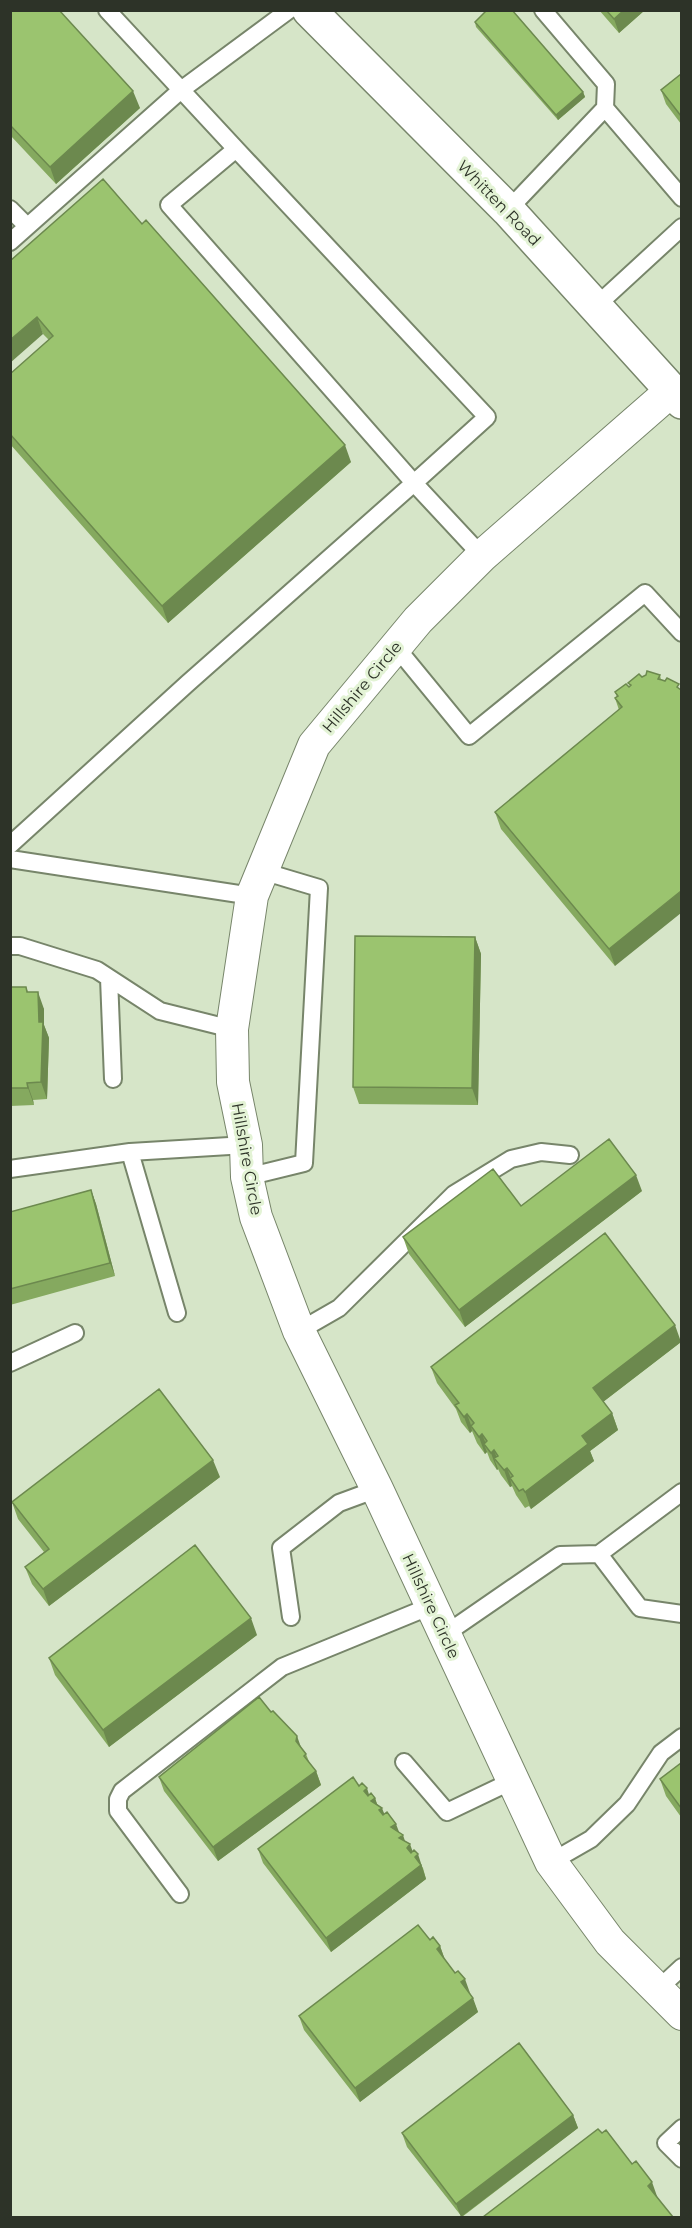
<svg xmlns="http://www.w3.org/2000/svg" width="692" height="2228" viewBox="0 0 692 2228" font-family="Montserrat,sans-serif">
<rect width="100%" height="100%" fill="#d6e5c8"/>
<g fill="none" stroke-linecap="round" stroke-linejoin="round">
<defs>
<path id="lane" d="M107 10 236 149
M605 108 682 198
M236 149 487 417 414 483 169 205Z
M10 209 27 226
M508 210 605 108 606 84 543 10
M10 242 181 90 289 10
M595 307 682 227
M396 647 469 736 645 593 682 633
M10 845 188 683 414 483 482 556
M10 859 252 896
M10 946H20L97 970 160 1011 232 1029
M109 978 113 1079
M130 1152 177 1313
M10 1169 130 1152 246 1145
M247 1177 304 1163 319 888 262 871
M299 1331 339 1308 454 1194 511 1159 541 1152 570 1155
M10 1363 75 1333
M599 1554 640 1608 682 1614
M291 1617 281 1548 339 1503 377 1489
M444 1635 560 1555 599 1554 682 1492
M404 1762 447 1812 512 1781
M551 1862 591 1839 627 1804 661 1753 682 1737
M180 1894 118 1811V1799L122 1791 282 1667 431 1606
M656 1991 682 1967
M682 2128 666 2143 682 2159"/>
<path id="street" d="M671 391 482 556 418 620 314 745 252 896 232 1029 233 1082 246 1145 247 1177 256 1217 299 1331 377 1489 551 1862 610 1942 682 2014"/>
<path id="secondary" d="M309 10 508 210 682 402"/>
</defs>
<use href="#lane" stroke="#77856a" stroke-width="20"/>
<use href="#street" stroke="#77856a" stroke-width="34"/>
<use href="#secondary" stroke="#77856a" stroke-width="36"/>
<use href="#lane" stroke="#fff" stroke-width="16"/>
<use href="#street" stroke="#fff" stroke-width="32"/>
<use href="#secondary" stroke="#fff" stroke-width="33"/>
</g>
<path fill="#85a95f" d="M10 10 140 108 56 184 10 135Z
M599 10H645L619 33Z
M475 22 583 92 585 97 558 120 476 27Z
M681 74V124L666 104 661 90Z
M10 261 351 462 168 623 10 444V374L49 340 43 334Z
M660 675 661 680 615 966 501 829 495 812 619 710 615 698 617 697 615 692 629 687 630 686 628 683Z
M475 937 481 954 478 1105 359 1104 353 1087Z
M10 987H26L28 992 44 1009V1025L49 1038 47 1099 33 1100 34 1105 10 1106Z
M91 1190 96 1204 115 1276 10 1305V1212Z
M642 1191 465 1327 409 1254 403 1237 521 1206Z
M681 1342 603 1402 612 1413 618 1430 590 1451 594 1461 531 1509 529 1506 525 1508 516 1495 512 1486 510 1487 501 1475 498 1469 497 1470 490 1460 487 1452 485 1454 477 1443 472 1431 470 1433 461 1422 456 1409 437 1383 431 1367Z
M220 1477 49 1606 32 1584 25 1567 44 1552 18 1519 12 1502Z
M257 1635 109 1747 55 1675 49 1658Z
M271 1712 306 1754 310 1764 316 1771 321 1785 218 1861 164 1791 159 1777Z
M681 1763V1817L666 1796 660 1779Z
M359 1786 369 1795 375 1798 377 1804 412 1851 423 1868 426 1879 331 1952 263 1863 258 1849Z
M430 1940 440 1946 445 1960 470 1993 478 2012 360 2102 304 2030 299 2016Z
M573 2115 578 2128 462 2217 407 2147 402 2133Z"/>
<path fill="#6c894e" d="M624 10H645L619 33 614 19Z
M133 91 140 108 56 184 50 167Z
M583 92 585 97 558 120 556 115Z
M37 317 43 334 10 363V340Z
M345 445 351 462 168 623 162 606Z
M681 891V913L615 966 609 949Z
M475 937 481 954 478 1105 472 1088Z
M38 992 44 1009V1025L49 1038 47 1099 41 1082Z
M27 1083 33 1100 34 1105 28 1088Z
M636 1175 642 1191 465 1327 459 1310Z
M91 1190 96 1204 115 1276 110 1263Z
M675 1325 681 1342 599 1405 593 1388Z
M612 1413 618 1430 590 1451 594 1461 531 1509 525 1492 582 1436Z
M467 1414 472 1428 471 1426 472 1431 470 1433 464 1417Z
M482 1434 488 1449 484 1444 487 1452 485 1454 479 1437Z
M494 1450 499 1464 494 1458 498 1469 497 1470 491 1453Z
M213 1460 220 1477 49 1606 43 1589Z
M507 1468 512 1481 510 1478 512 1486 510 1487 504 1470Z
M251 1618 257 1635 109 1747 103 1730Z
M297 1736 302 1750 296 1741Z
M316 1771 321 1785 218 1861 213 1847Z
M367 1788 371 1801 375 1798 379 1810 382 1808 387 1821 384 1824 379 1812 376 1815 372 1802 369 1805 364 1791Z
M396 1824 401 1837 403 1835 407 1847 410 1844 415 1858 391 1827Z
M418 1854 426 1879 331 1952 326 1938Z
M440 1946 445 1960 437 1949Z
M465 1979 470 1993 461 1982Z
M473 1998 478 2012 360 2102 355 2088Z
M573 2115 578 2128 461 2217 456 2204Z
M652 2182 658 2199 648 2186Z"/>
<path fill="#9bc46f" stroke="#6c894e" stroke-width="1.5" d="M10 10H59L133 91 50 167 10 125Z
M487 10H512L583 92 556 115 475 22Z
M606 10H624L614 19Z
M681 74V116L661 90Z
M103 179 142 224 146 220 345 445 162 606 10 434V374L53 336 37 317 10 340V261Z
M647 671 660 675 658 679 662 680 665 681 667 678 679 684 677 687 681 690V891L609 949 495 812 622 707 615 698 618 696 615 692 626 684 629 687 631 685 628 683 639 674 642 677 646 675Z
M355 936 475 937 472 1088 353 1087Z
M10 987H26L27 992H38L39 1022H43L41 1082 27 1083 28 1088H10Z
M609 1139 636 1175 459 1310 403 1237 493 1169 521 1206Z
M91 1190 110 1263 10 1289V1212Z
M605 1233 675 1325 593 1388 612 1413 582 1436 588 1444 525 1492 523 1489 519 1491 510 1478 513 1476 507 1468 504 1470 494 1458 498 1456 494 1450 491 1453 484 1444 487 1441 482 1434 479 1437 471 1426 474 1423 467 1414 464 1417 455 1405 459 1403 431 1367Z
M159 1389 213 1460 43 1589 25 1567 49 1549 12 1502Z
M195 1545 251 1618 103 1730 49 1658Z
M259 1697 271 1712 273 1711 297 1736 296 1741 306 1754 304 1756 316 1771 213 1847 159 1777Z
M681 1763V1808L660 1779Z
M353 1777 359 1786 362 1783 367 1788 364 1791 368 1796 371 1793 375 1798 371 1801 382 1808 379 1810 383 1815 387 1812 396 1824 391 1827 403 1835 399 1838 410 1844 407 1848 411 1853 414 1850 418 1854 415 1857 421 1865 326 1938 258 1849Z
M418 1925 430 1940 433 1937 440 1946 437 1949 455 1973 458 1971 465 1979 461 1982 473 1998 355 2088 299 2016Z
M519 2043 573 2115 456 2204 402 2133Z
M598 2129 602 2133 606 2130 632 2164 636 2161 652 2182 648 2186 673 2217H483Z"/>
<g text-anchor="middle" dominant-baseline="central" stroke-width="6" stroke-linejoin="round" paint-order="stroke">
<g font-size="16" fill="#2d3328" stroke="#e3f3d5">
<text transform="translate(499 203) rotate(46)">Whitten Road</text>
<text transform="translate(362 687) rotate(-50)">Hillshire Circle</text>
<text transform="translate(247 1159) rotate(80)">Hillshire Circle</text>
<text transform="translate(431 1606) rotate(65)">Hillshire Circle</text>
</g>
</g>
<rect width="692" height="2228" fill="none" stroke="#2d3328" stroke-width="24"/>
</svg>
